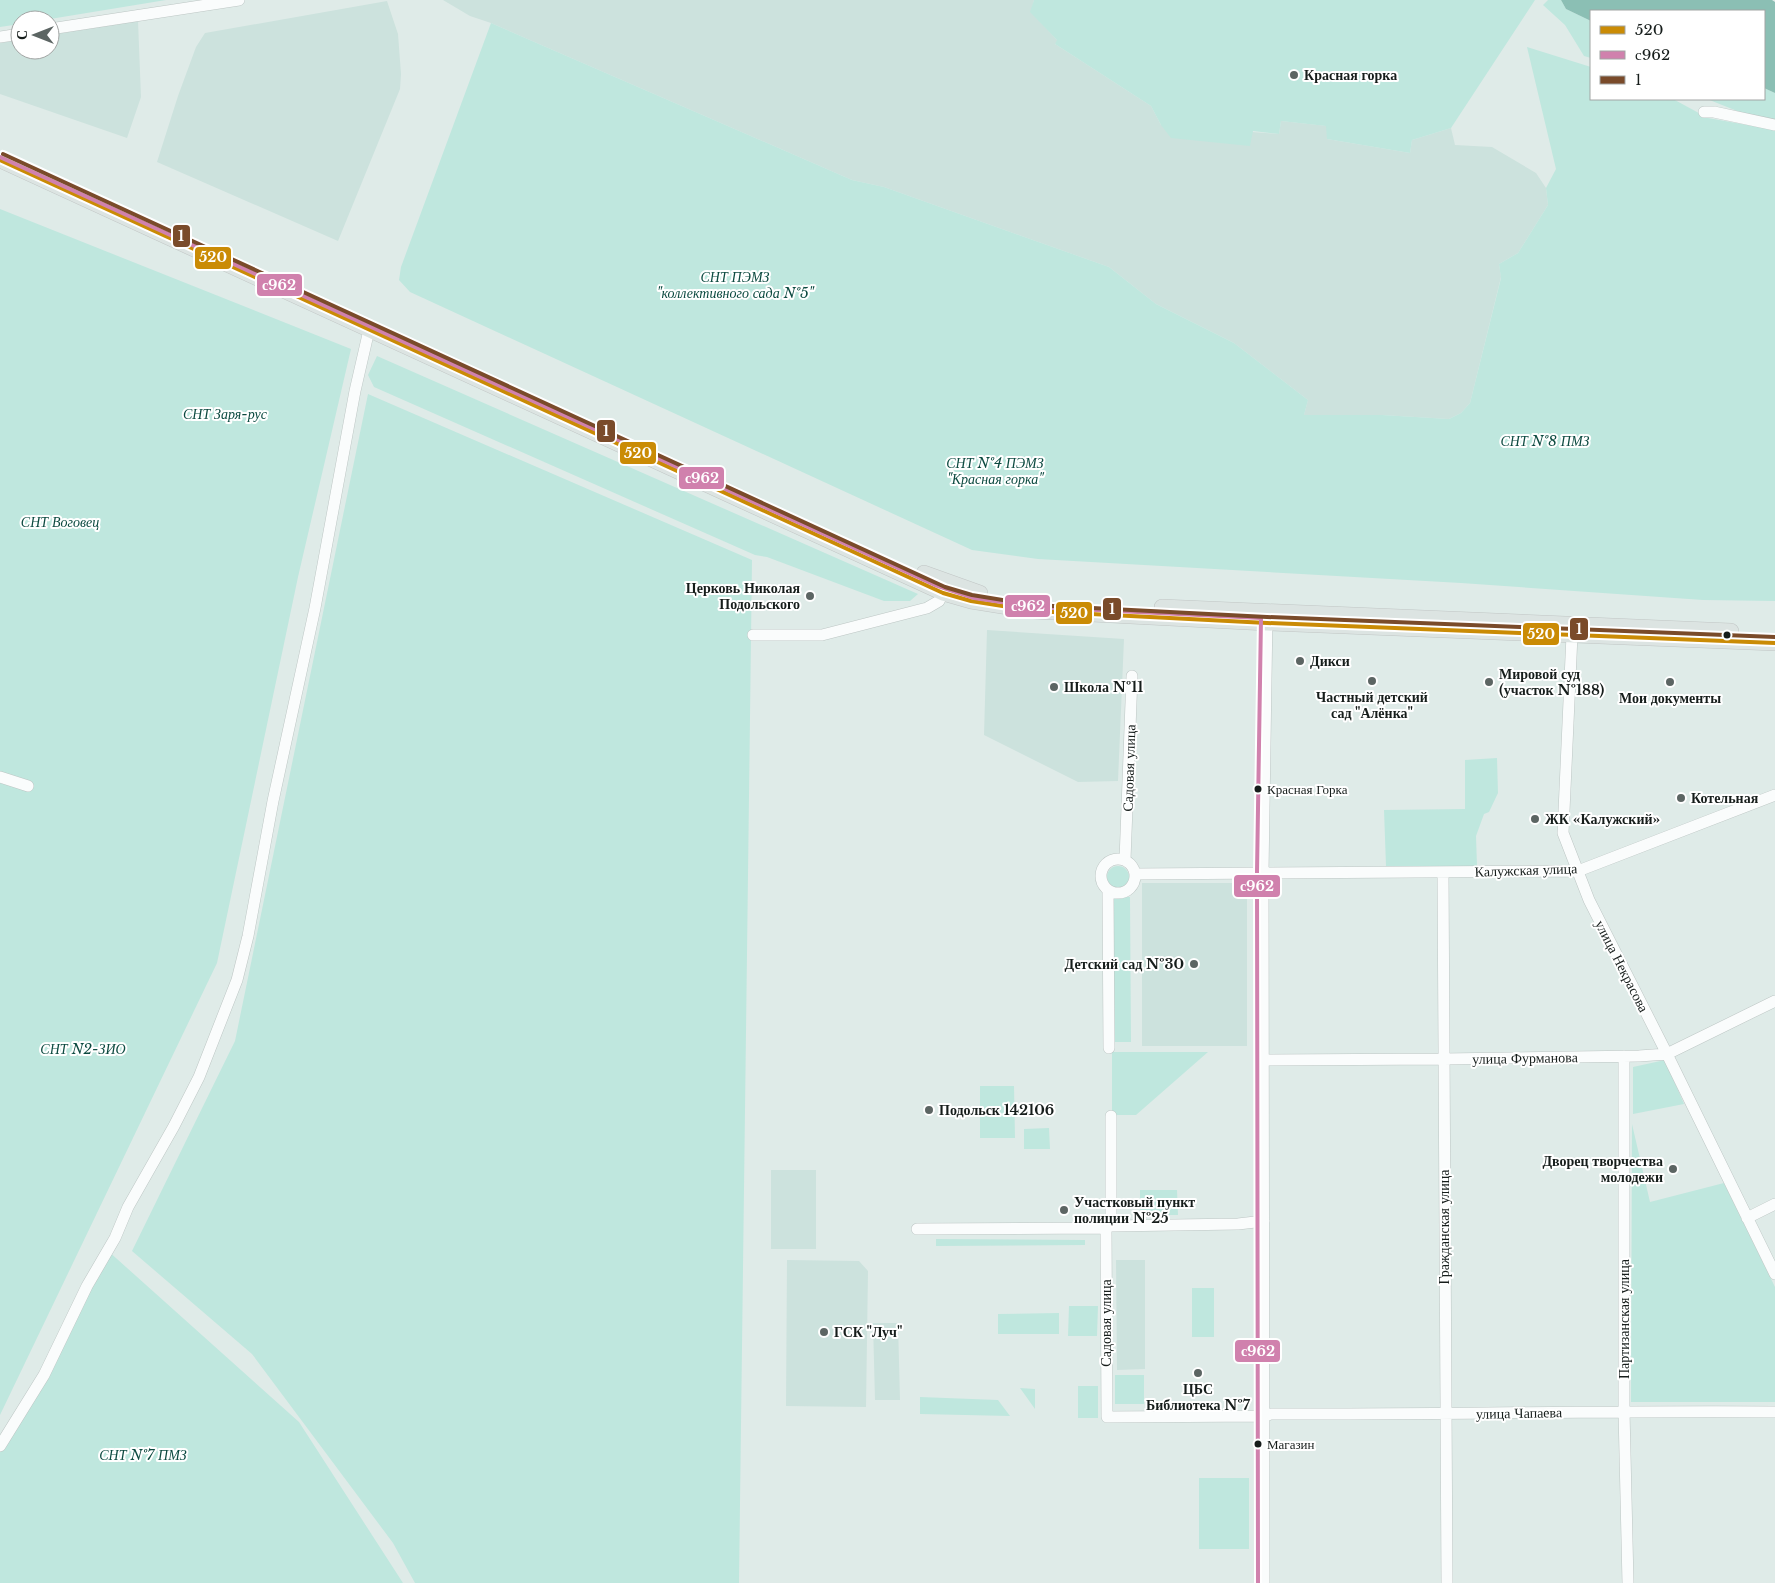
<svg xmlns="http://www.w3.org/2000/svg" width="1775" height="1583" viewBox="0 0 1775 1583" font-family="'Libre Baskerville',serif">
<rect width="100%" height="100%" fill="#dfebe8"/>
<path fill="#cce2dd" d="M443 0H1034L1031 12 1058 41 1055 44 1151 106 1161 125 1279 134 1281 121 1327 126V139L1410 153 1412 140 1451 128 1455 145 1492 147 1536 173 1546 188 1548 205 1518 253 1499 264 1501 277 1470 403 1461 413 1449 419 1382 415H1304L1308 400 1234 343 1156 304 1109 267 884 187 852 180 491 23 470 16Z
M387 1 398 34 401 74 400 89 338 241 157 162 178 96 196 47 205 33Z
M138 21 141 97 127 138 0 94V43L20 40V50H50V35Z
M987 630 1124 639 1118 781 1078 782 984 735Z
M1142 883H1247V1046H1142Z
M771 1170H816V1249H771Z
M787 1260 859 1261 868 1271 866 1407 786 1406Z
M1116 1260H1145V1369L1117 1370Z
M873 1323H898L900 1400H875Z"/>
<path fill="#bfe7de" d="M0 0H166L44 20H20V24L0 27Z
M1034 0H1535L1451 128 1412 140 1410 153 1327 139 1326 126 1281 121 1279 134 1253 131 1250 146 1171 138 1161 125 1151 106 1055 44 1057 40 1030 12Z
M1548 0H1561L1566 9 1591 21V58L1584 56 1565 25 1543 5Z
M491 23 852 180 884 187 1109 267 1156 304 1234 343 1308 400 1304 415H1382L1449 419 1461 413 1470 403 1501 278 1499 264 1518 253 1548 205 1546 188 1556 169 1527 47 1591 67V99H1673L1708 118 1775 130V601L1703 600 1461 583 1038 559 972 550 410 292 399 280 401 267Z
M1764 88 1775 93V126L1707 99H1764Z
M0 209 351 349 298 577 217 963 0 1415Z
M377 356 918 594 910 601H884L767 557 755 555 374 387 368 375Z
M368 394 752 560 739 1583H415L393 1543 252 1354 132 1251 235 1041Z
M1497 758 1498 793 1489 812 1484 814 1476 836 1477 866H1386L1384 810 1465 809V760Z
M1107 877a11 11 0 1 1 22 0a11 11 0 1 1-22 0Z
M1112 897H1130L1131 1042H1113Z
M1112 1052H1208L1136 1115H1115V1112H1112Z
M1665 1060 1684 1104 1633 1114V1067Z
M980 1086H1014L1015 1138H980Z
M1632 1124 1650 1202 1724 1183 1775 1287V1402H1631Z
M1049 1128 1050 1149H1024V1129Z
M1140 1190H1177L1178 1215H1140Z
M936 1239 1085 1240V1245L936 1246Z
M107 1250 299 1422 403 1583H0V1448Z
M1192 1288H1214V1337H1192Z
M1069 1306H1098L1097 1336H1068Z
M1059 1313V1334H998V1314Z
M1115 1375H1144V1404H1115Z
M1078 1386H1098V1418H1078Z
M1020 1388 1035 1389V1409Z
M920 1397 998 1400 1010 1416 920 1414Z
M1199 1478H1249V1549H1199Z"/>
<path fill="#8bbfb4" d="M1561 0H1772L1775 2V93L1764 88V11H1591V21L1566 9Z"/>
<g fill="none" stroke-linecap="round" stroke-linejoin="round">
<defs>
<path id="minor" d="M50 29 239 0
M0 37 20 34
M1704 112H1714L1775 125
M753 635H822L927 608 939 601 943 593
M1572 635 1563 833 1589 900 1667 1054 1775 1274
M0 777 28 786
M1101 876a17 17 0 1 1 34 0a17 17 0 1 1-34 0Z
M1125 860 1132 676
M1443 872 1447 1583
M1136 874 1578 871 1775 795
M1108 891 1109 1048
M1624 1056V1411L1628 1583
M1263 1060 1444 1059 1639 1056 1667 1054 1775 1001
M1111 1116V1226
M1747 1218 1775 1204
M1106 1228 1107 1417 1264 1416 1271 1414C1439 1414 1607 1411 1775 1412
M917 1229 1106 1228 1111 1226 1238 1224 1264 1221
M0 1446 44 1375 87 1286 115 1238 128 1207 174 1126 199 1077 237 980 248 936 273 801 315 608 355 391 369 330
M1264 1583 1263 872 1267 615"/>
<path id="major" d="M0 160 943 593 971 601 1033 611 1267 623 1775 643
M924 573 980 593
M1162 607 1731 631"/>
</defs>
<use href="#minor" stroke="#bdc6c4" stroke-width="12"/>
<use href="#major" stroke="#c1c6c5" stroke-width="16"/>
<use href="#minor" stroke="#fafcfc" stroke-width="11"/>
<use href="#major" stroke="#dce4e2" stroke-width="15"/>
<defs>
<path id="bus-1" d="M0 160 943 593 971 601 1033 611 1267 623 1775 643"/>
<path id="bus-2" d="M0 157 935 585 974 598 1035 607 1261 618 1257 872 1258 1583"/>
<path id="bus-3" d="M3 154 945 587 972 595 1034 605 1267 617 1775 637"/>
</defs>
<use href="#bus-1" stroke="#fff" stroke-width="8"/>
<use href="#bus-2" stroke="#fff" stroke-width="8"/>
<use href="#bus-3" stroke="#fff" stroke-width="8"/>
<use href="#bus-1" stroke="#ca8b05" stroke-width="4"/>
<use href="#bus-2" stroke="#d081ad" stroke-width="4"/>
<use href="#bus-3" stroke="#7a4b2a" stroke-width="4"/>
</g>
<g fill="#5c6563" stroke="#fff" stroke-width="2">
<circle cx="1294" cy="75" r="5"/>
<circle cx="810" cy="596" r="5"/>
<circle cx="1300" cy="661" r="5"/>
<circle cx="1372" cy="681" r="5"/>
<circle cx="1489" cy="682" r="5"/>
<circle cx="1670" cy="682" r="5"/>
<circle cx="1054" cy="687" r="5"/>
<circle cx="1681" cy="798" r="5"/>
<circle cx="1535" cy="819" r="5"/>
<circle cx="1194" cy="964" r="5"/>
<circle cx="929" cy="1110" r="5"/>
<circle cx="1673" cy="1169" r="5"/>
<circle cx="1064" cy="1210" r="5"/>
<circle cx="824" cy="1332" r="5"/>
<circle cx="1198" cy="1373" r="5"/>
</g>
<g fill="#161d1b" stroke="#fff" stroke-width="2">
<circle cx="1727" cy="635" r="4.5"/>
<circle cx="1258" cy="789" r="4.5"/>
<circle cx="1258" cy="1444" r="4.5"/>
</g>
<g text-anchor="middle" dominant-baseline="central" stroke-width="4" stroke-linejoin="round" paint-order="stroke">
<g font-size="13" fill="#161d1b" stroke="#fff" text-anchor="start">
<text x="1267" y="789">Красная Горка</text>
<text x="1267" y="1444">Магазин</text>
</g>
<g font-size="14" font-weight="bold" fill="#161d1b" stroke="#fff" text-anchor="start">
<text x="1304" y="75">Красная горка</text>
<text x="800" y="588" text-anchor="end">Церковь Николая<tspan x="800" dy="16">Подольского</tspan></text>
<text x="1310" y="661">Дикси</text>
<text x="1499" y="674">Мировой суд<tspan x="1499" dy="16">(участок №188)</tspan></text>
<text x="1064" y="687">Школа №11</text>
<text x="1372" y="697" text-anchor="middle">Частный детский<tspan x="1372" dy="16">сад "Алёнка"</tspan></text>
<text x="1670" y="698" text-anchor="middle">Мои документы</text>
<text x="1691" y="798">Котельная</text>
<text x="1545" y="819">ЖК «Калужский»</text>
<text x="1184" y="964" text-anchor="end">Детский сад №30</text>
<text x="939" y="1110">Подольск 142106</text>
<text x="1663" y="1161" text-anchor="end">Дворец творчества<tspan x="1663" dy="16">молодежи</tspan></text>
<text x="1074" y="1202">Участковый пункт<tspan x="1074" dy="16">полиции №25</tspan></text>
<text x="834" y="1332">ГСК "Луч"</text>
<text x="1198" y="1389" text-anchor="middle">ЦБС<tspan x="1198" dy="16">Библиотека №7</tspan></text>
</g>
<g font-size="14" font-style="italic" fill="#0c4a40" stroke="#fff">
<text x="735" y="277">СНТ ПЭМЗ<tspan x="735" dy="16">"коллективного сада №5"</tspan></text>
<text x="225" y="414">СНТ Заря-рус</text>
<text x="1545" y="441">СНТ №8 ПМЗ</text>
<text x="995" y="463">СНТ №4 ПЭМЗ<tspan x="995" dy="16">"Красная горка"</tspan></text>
<text x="60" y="522">СНТ Воговец</text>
<text x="83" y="1049">СНТ N2-ЗИО</text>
<text x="143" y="1455">СНТ №7 ПМЗ</text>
</g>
<g font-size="14" fill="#161d1b" stroke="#fff">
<text transform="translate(1129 768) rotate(-88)">Садовая улица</text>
<text transform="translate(1526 870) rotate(-2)">Калужская улица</text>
<text transform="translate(1622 966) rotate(63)">улица Некрасова</text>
<text transform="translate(1525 1058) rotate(-1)">улица Фурманова</text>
<text transform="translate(1444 1227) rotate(-90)">Гражданская улица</text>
<text transform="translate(1624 1319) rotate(-90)">Партизанская улица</text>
<text transform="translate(1106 1323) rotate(-90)">Садовая улица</text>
<text transform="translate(1519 1413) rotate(-1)">улица Чапаева</text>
</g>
</g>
<g stroke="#fff" stroke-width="2">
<rect x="172" y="224" width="19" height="24" rx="5" fill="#7a4b2a"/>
<rect x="194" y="246" width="38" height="24" rx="5" fill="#ca8b05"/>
<rect x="256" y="273" width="47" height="24" rx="5" fill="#d081ad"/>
<rect x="596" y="419" width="20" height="24" rx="5" fill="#7a4b2a"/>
<rect x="619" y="441" width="38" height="24" rx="5" fill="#ca8b05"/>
<rect x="678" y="466" width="47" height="24" rx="5" fill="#d081ad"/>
<rect x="1004" y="594" width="47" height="24" rx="5" fill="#d081ad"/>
<rect x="1102" y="597" width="20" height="24" rx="5" fill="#7a4b2a"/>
<rect x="1055" y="601" width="38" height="24" rx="5" fill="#ca8b05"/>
<rect x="1569" y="617" width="20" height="24" rx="5" fill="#7a4b2a"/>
<rect x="1522" y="622" width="38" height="24" rx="5" fill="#ca8b05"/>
<rect x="1233" y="874" width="48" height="24" rx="5" fill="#d081ad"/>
<rect x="1234" y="1339" width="47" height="24" rx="5" fill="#d081ad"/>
</g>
<g font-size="14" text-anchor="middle" font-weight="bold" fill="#fff">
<text x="181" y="241">1</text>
<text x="213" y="262">520</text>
<text x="279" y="290">с962</text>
<text x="606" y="436">1</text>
<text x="638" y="458">520</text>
<text x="702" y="483">с962</text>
<text x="1028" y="611">с962</text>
<text x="1112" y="614">1</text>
<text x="1074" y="618">520</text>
<text x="1579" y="634">1</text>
<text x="1541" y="639">520</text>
<text x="1257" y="891">с962</text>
<text x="1258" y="1356">с962</text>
</g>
<rect x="1590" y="10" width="175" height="90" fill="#ffffff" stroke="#a2a5a4"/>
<rect x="1600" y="26" width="25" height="8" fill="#ca8b05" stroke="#a2a5a4"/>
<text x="1635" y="35" font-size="15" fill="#161d1b">520</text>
<rect x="1600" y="51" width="25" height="8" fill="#d081ad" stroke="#a2a5a4"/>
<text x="1635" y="60" font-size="15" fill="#161d1b">с962</text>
<rect x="1600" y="76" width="25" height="8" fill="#7a4b2a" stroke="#a2a5a4"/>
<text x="1635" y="85" font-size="15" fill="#161d1b">1</text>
<g transform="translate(35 35) rotate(270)"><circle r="24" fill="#ffffff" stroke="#a2a5a4"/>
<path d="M0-4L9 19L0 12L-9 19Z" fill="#5c6563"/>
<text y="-8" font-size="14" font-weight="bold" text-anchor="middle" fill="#161d1b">С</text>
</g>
</svg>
